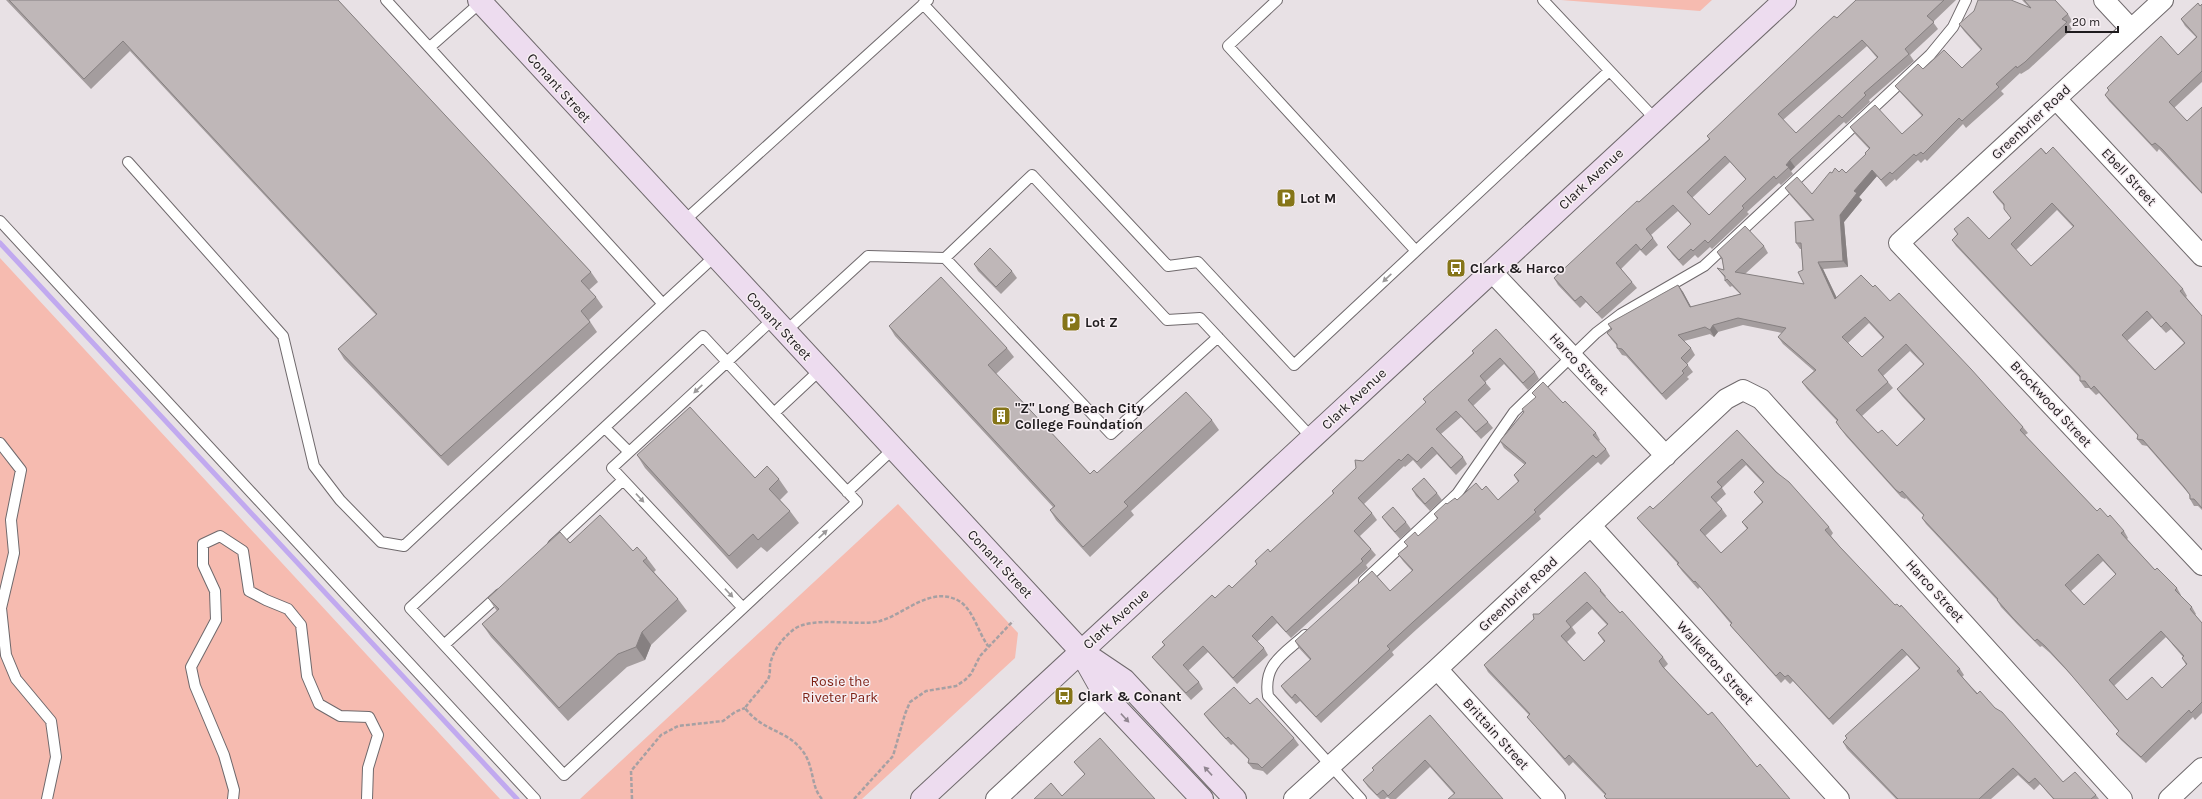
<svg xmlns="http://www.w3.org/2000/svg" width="2202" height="799" viewBox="0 0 2202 799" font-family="Karla,sans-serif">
<rect width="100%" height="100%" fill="#e8e1e5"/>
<path fill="#f6bbb0" d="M1561 0H1712L1700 11Z
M0 258 500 799H0Z
M898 504 1018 633 1015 658 862 799H580Z"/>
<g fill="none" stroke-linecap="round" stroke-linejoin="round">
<path stroke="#c1a9ef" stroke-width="5" d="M0 243 517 799"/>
<defs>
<path id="lane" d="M1277 0 1228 46 1416 251 1609 71
M1543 0 1656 120
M923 4 1168 266 1198 262 1294 365 1416 251
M430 47 481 2
M128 162 283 336 314 466 340 500 381 542 404 546 663 304 386 0
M0 221 535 799
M683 222 928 0
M945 258 1111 434 1218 337
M663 304 715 256
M785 332 868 256 945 258 1032 175 1167 320 1200 318 1312 438
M774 413 820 370
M605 428 629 452
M0 443 21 470 11 520 14 553 1 608 6 655 16 679 51 721 56 757 47 799
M847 492 893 449
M553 545 623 480
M1364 581 1457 494 1514 412 1596 333 1621 314 1704 266 1930 55 1953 27 1966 0
M743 608 564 775 410 608 703 336C754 391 805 447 857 502L743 608 612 468C666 418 720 369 773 319
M1305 635C1283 655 1263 664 1268 696L1361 799
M444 645 500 594
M233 799 234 790 224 755 195 686 191 667 216 620 215 591 203 565V544L220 536 243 551 249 591 266 600 288 609 301 625 307 676 319 704 340 716 369 717 378 735 368 768 367 799"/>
<path id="street" d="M2104 0 2131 29
M2163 0 1899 243 2202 565
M2056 99 2202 256
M1492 272 1666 456
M1591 526 1839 799
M1437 669 1555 799
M996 799 1124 680
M1294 799 1437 669 1726 399 1743 390 1761 399 2122 799
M2169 799 2202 768"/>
<path id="secondary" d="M479 0 1081 651 1124 680 1235 799
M1083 656 1106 697 1202 799
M922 799 1785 0"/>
</defs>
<use href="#lane" stroke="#6f696c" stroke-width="12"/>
<use href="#street" stroke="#6f696c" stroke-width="22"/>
<use href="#secondary" stroke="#6f696c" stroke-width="24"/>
<path stroke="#a6a0a3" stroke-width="2.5" stroke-dasharray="4 2" stroke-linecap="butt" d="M632 799 631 771 661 735 678 726 723 721 735 712 745 708
M822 799C810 786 815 765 801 749 786 730 762 731 745 708 750 700 767 683 769 677 770 673 770 668 770 665 773 650 782 639 793 630 812 615 856 627 880 621 905 614 931 585 959 601 973 609 978 632 988 646
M854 799 893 756 905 714 910 702 926 691 956 686 965 680 971 674 980 656 1013 621"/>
<use href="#lane" stroke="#fff" stroke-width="10"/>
<use href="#street" stroke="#fff" stroke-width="20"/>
<use href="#secondary" stroke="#eddcef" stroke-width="22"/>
</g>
<path fill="#a49d9e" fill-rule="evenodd" d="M6 0H338L591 272 598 282 589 290 596 297 603 307 589 320 597 332 448 466 344 359 338 349 376 315 130 51 91 89Z
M1856 0H1956L1933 22 1938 29 1910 55 1914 61 1869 100 1870 102 1846 124 1844 122 1795 167 1791 171 1793 174 1781 185 1779 183 1747 212 1749 214 1712 249 1710 247 1698 258 1695 255 1683 266 1672 254 1667 247 1691 225 1678 211 1651 235 1658 245 1646 256 1640 250 1621 269 1632 282 1637 288 1602 319 1586 302 1580 308 1558 285 1554 278 1709 139 1707 136ZM1867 46 1877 58 1796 133 1783 120ZM1730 162 1746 180 1709 215 1692 198Z
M2022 0H2055L2068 14 2072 21 2069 24 2072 29 2029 69 2021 74 2020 73 2001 91 2004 94 1966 128 1963 124 1927 161 1925 159 1921 163 1918 160 1896 181 1895 179 1886 187 1877 176 1859 197 1862 200 1844 222 1848 267 1823 269 1837 298 1873 287 1890 301 2023 427 2028 433 2025 435 2097 511 2108 517 2124 531 2128 538 2127 539 2155 570 2177 588 2181 595V596L2192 607 2196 614 2195 615 2202 623V713L2195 720 2193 717 2146 763 2121 740 2116 734 2119 732 2072 676 2050 653 2042 646 2040 647 2017 624 2001 607 1997 600 1926 524 1922 518 1924 516 1906 498 1905 499 1901 497 1846 436 1836 422 1837 421 1807 389 1802 382 1814 371 1783 344 1778 337 1782 333 1743 325 1718 332 1714 337 1710 334 1684 341 1691 348 1695 355 1687 364 1693 372 1687 377 1689 379 1666 400 1626 356 1622 355 1617 348V346L1612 340 1607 333 1611 329 1608 324 1678 285 1683 292 1691 307 1740 294 1732 286 1730 287 1725 281V278L1717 268 1724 270 1722 260 1717 252 1764 246 1768 253 1745 274 1804 284 1801 249H1800L1796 243 1813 221 1790 195 1785 188 1812 194 1832 173 1839 172 1846 173 1866 154 1869 149 1855 134 1850 127 1902 134 1922 116 1900 92 1895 86 1923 69 1962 68 1981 50 1964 31 1959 24 2029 7ZM1869 323 1883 338 1862 357 1848 343ZM1910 351 1923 364 1897 389 1902 396 1924 420 1897 446 1878 433 1862 416 1893 388 1883 376ZM2103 561 2116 575 2084 605 2071 591ZM2166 637 2183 657 2182 658 2186 665 2162 688 2127 700 2114 686Z
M2202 4V82L2174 108 2187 121 2202 107V194L2159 149 2157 152 2109 101 2105 95 2109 91 2107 88 2178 55 2196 37 2185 26 2181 19Z
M2041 148 2183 289 2187 296 2186 297 2202 316V510L2198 506H2194L2190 499 2189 494 2147 446 2142 445 2137 439 2138 436 2099 393 2096 395 2089 388H2085L2080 381V378L1956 246 1952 240 1957 234 1954 229 1989 239 2011 218 2004 209V206L1997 198 1993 192ZM2057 210 2073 227 2031 266 2016 250ZM2152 318 2166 333 2171 329 2184 343 2155 370 2127 341Z
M974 264 1012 271 1017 278 1001 294 978 271Z
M889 326 1007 348 1014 357 996 374 1090 474 1097 473 1212 420 1219 430 1131 511 1134 515 1090 557 1056 520 1050 510 1053 507 895 336Z
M1496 329 1535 372 1539 379 1528 390 1504 364 1485 382 1491 389 1473 406 1488 422 1493 428 1481 439 1461 417 1441 434 1463 457 1467 464 1456 475 1437 454 1421 469 1413 460 1405 467 1404 466 1364 504 1372 513 1377 520 1360 536 1371 549 1376 555 1366 565 1368 568 1291 638 1277 623 1257 642 1264 648 1268 655 1237 684 1208 652 1188 671 1199 682 1203 689 1191 700 1157 663 1152 657 1164 645 1162 642 1215 598 1232 588 1257 564 1255 561 1270 552 1333 494 1332 491 1426 403 1423 399 1473 353 1472 351Z
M1532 393 1563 403 1596 433 1600 440 1599 441 1606 449 1610 456 1601 465 1598 462 1568 489 1539 516 1541 519 1417 629 1392 652 1394 655 1321 723 1300 701 1296 704 1285 692 1281 686 1310 660 1299 648 1295 641 1390 591 1412 571 1403 561 1398 554 1407 546 1404 542 1418 536 1437 519 1434 514 1447 504 1482 490 1498 500 1518 482 1514 475 1525 465 1504 448 1500 441 1524 412 1522 409 1536 397Z
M1737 430 1829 527 1833 533 1831 536 1840 547 1895 605 1960 669 1964 675 1962 677 2063 782 2096 795 2099 799H2053L2040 784 2034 790 2018 775 1991 799H1896L1847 749 1843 742 1919 669 1907 655 1833 725 1793 681 1790 684 1785 679 1781 683 1735 631 1730 625 1731 624 1700 587 1698 589 1682 571 1677 564H1678L1642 524 1637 518 1653 509 1663 500ZM1746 465 1763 483 1754 492 1762 502 1742 522 1747 529 1721 553 1705 536 1727 516 1722 509 1716 503 1726 494 1722 488Z
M637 455 755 478 779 479 788 492 780 500 790 511 799 523 767 552 761 547 737 569 645 468Z
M1412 489 1437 493 1442 500 1430 511 1416 496Z
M1382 517 1406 522 1411 529 1400 539 1387 524Z
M570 543 633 551 647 558 656 570 654 572 678 599 687 611 651 645 645 660 627 667 568 721 491 637 482 624 497 611 488 598Z
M1601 590 1606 596 1605 597 1663 657 1668 664 1664 668 1757 767 1790 799H1606L1604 796 1605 795 1573 762 1569 766 1532 723 1527 717 1529 715 1488 672 1484 665 1539 614ZM1592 609 1607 625 1598 633 1604 642 1584 661 1567 642 1576 633 1572 627Z
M1250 704 1294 738 1299 745 1267 775 1263 771 1253 769 1248 763 1249 760 1233 744 1231 745 1209 721 1204 714Z
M1430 715 1503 799 1454 794 1430 767 1396 799H1390L1387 797 1385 799H1380L1368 787 1363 780 1374 770 1372 768Z
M1074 762 1155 799 1062 796 1085 775 1079 768Z"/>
<path fill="#868081" d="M1790 160 1795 167 1791 171 1786 165Z
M1872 170 1877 176 1859 197 1862 200 1844 222 1848 267 1843 261 1840 215 1854 191Z
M1818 262 1823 269 1840 305 1835 299Z
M1678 285 1683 292 1695 314 1690 307Z
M1713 325 1718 332 1714 337 1710 330Z
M642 632 651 645 645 660 636 647Z"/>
<path fill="#bfb7b8" stroke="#868081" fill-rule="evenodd" d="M9 0H338L591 272 581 281 596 297 581 311 590 322 441 456 338 349 377 314 123 41 84 79Z
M1856 0H1944L1927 16 1934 22 1905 49 1909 54 1864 93 1866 95 1842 118 1839 115 1790 160 1786 165 1789 167 1776 179 1774 176 1742 206 1744 208 1708 243 1705 240 1693 251 1691 249 1679 260 1667 247 1691 224 1673 205 1646 229 1653 238 1641 250 1636 244 1616 263 1632 282 1597 313 1581 296 1575 301 1554 278 1637 201 1639 202 1710 139 1707 136 1821 28 1834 16 1837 18ZM1862 40 1878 57 1796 133 1778 114ZM1725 156 1746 179 1709 215 1687 192Z
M1978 0H2011L2031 8 2024 0H2055L2068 14 2062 19 2067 22 2025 62 2017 68 2016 66 1996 84 1999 87 1962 121 1959 118 1923 154 1921 152 1916 156 1914 154 1892 174 1890 172 1881 180 1872 170 1854 191 1857 193 1840 215 1843 261 1818 262 1835 299 1861 275 1873 287 1875 285 1890 301 1899 293 1971 369 2023 427 2020 430 2097 511 2100 508 2108 517 2110 515 2124 531 2121 533 2155 570 2157 568 2177 588 2175 590 2192 607 2190 609 2202 623V702L2191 713 2189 710 2141 757 2116 734 2119 731 2067 670 2045 646 2037 639 2035 641 2012 617 1997 600 1998 599 1922 518 1924 515 1902 491 1900 493 1896 490 1841 429 1836 422 1838 420 1802 382 1816 370 1778 337 1786 328 1738 318 1713 325 1710 330 1705 327 1678 335 1691 348 1681 358 1688 365 1682 371 1684 373 1662 394 1622 349 1617 348V344L1607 333 1612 329 1608 324 1678 285 1690 307 1741 294 1727 279 1725 281V276L1717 268 1724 270 1722 258 1717 252 1745 226 1764 246 1735 272 1804 284 1798 272 1803 270 1801 243H1796L1795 222 1814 220 1785 188 1797 177 1812 194 1830 172 1832 173 1835 168 1839 172 1842 169 1846 173 1866 154 1865 153 1870 148 1850 127 1875 105 1902 134 1923 115 1895 86 1918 64 1923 69 1944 50 1962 68 1982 49 1959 24 1974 11ZM1865 317 1884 337 1862 357 1842 337ZM1906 344 1924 364 1897 389 1925 419 1897 446 1882 430 1878 433 1856 410 1888 382 1878 370ZM2098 554 2116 574 2084 605 2065 585ZM2161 631 2184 656 2182 658 2187 664 2162 688 2152 677 2127 700 2109 680Z
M2198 3 2200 6 2202 4V71L2169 102 2187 121 2202 107V193L2162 149 2155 143 2152 145 2105 95 2109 90 2107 88 2161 36 2178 55 2197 37 2181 19Z
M2053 147 2183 289 2180 291 2202 316V508L2194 499H2190V495L2184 487 2143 440 2137 439 2138 435 2094 386 2091 389 2085 381H2080V376L1952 240 1958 234 1954 229 1968 217 1989 239 2011 218 2004 209V204L1993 192 2041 148 2046 154ZM2052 203 2074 226 2031 266 2011 244ZM2147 311 2161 327 2166 322 2185 343 2155 370 2122 335Z
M990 248 1012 271 996 287 974 264Z
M941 277 1007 348 988 365 1090 474 1094 470 1097 473 1186 392 1212 420 1124 502 1128 506 1083 547 1050 510 1055 506 889 326Z
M1496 329 1535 372 1523 383 1500 358 1480 376 1486 383 1468 400 1488 422 1476 432 1456 411 1436 429 1463 457 1451 468 1432 447 1417 462 1408 454 1401 461 1399 459 1358 498 1372 513 1354 531 1371 549 1361 559 1363 561 1286 632 1272 616 1252 636 1264 648 1233 678 1203 646 1183 665 1199 682 1186 693 1152 657 1165 645 1162 642 1212 595 1215 598 1229 585 1232 588 1257 564 1255 561 1268 549 1270 552 1334 493 1332 491 1356 468 1355 460 1363 461 1426 402 1423 399 1474 353 1472 351Z
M1543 382 1563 403 1565 401 1596 433 1593 435 1606 449 1596 458 1593 455 1564 482 1534 510 1536 512 1413 622 1387 646 1390 649 1316 717 1295 694 1292 698 1281 686 1311 659 1295 641 1372 571 1390 591 1413 570 1398 554 1408 546 1404 542 1415 532 1418 536 1438 518 1434 514 1446 503 1447 504 1455 498 1457 500 1476 483 1482 490 1486 486 1498 500 1519 481 1514 475 1526 463 1500 441 1524 412 1522 409 1536 397 1532 393Z
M690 407 755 478 767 466 779 479 769 489 790 511 758 540 753 534 729 556 637 455Z
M1737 430 1776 472 1789 482 1829 527 1825 530 1840 547 1895 605 1897 604 1900 607 1901 605 1960 669 1957 671 1977 694 1980 691 1995 708 2002 712 2063 782 2075 772 2096 795 2091 799H2054L2035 778 2029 783 2013 768 1979 799H1898L1843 742 1847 738 1845 736 1920 668 1902 649 1829 719 1788 675 1785 677 1780 672 1776 676 1730 625 1732 623 1695 581 1694 582 1677 564 1679 563 1637 518 1650 506 1653 509 1663 500ZM1742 459 1764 482 1754 492 1763 502 1742 522 1748 528 1721 553 1700 530 1722 509 1711 497 1722 487 1717 482Z
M1424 478 1437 493 1425 504 1412 489Z
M1393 507 1406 522 1395 532 1382 517Z
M600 515 633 551 637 547 647 558 643 561 678 599 642 632 636 647 618 654 559 708 482 624 499 609 488 598 560 532 570 543Z
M1585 572 1601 590 1600 591 1620 613 1622 611 1663 657 1659 661 1663 667 1708 715 1712 712 1757 767 1760 764 1790 799H1607L1604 796 1606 794 1569 755 1565 759 1527 717 1530 714 1484 665 1534 619 1533 614H1539ZM1587 602 1608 624 1598 633 1605 641 1584 661 1561 636 1571 627 1566 621Z
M1234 687 1250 704 1257 698 1294 738 1262 768 1258 764 1248 763 1249 759 1228 737 1226 739 1204 714Z
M1430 715 1503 799H1448L1455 793 1425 760 1388 796 1383 790 1377 795 1363 780 1374 770 1372 768Z
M1100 738 1155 799H1034L1051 783 1062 796 1085 774 1074 762Z"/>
<defs><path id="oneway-solid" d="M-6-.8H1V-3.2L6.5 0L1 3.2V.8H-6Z"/></defs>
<g fill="#9a9899">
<use href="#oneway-solid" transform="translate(1387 278) rotate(137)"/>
<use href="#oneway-solid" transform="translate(698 389) rotate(137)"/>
<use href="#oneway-solid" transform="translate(640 498) rotate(47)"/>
<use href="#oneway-solid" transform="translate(823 534) rotate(-43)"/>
<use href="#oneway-solid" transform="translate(729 593) rotate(47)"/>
</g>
<g fill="#908590">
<use href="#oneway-solid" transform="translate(1125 718) rotate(47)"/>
<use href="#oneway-solid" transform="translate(1208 771) rotate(-133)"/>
</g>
<defs>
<symbol id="parking-square" viewBox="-11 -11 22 22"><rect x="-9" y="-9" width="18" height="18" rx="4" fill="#857518" stroke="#f6eef2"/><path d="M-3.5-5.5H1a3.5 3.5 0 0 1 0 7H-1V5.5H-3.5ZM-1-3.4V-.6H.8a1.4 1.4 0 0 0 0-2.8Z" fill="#fff"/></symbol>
<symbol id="bus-square" viewBox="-11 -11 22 22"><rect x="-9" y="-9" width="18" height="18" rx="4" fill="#857518" stroke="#f6eef2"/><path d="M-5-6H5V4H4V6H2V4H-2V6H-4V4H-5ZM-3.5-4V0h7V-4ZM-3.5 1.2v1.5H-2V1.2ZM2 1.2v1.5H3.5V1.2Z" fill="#fff"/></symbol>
<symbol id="building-square" viewBox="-11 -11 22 22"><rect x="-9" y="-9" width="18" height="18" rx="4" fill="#857518" stroke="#f6eef2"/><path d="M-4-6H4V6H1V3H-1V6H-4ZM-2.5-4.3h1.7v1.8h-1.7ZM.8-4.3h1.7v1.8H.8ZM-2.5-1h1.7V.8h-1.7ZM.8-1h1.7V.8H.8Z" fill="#fff"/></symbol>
</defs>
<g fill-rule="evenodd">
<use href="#parking-square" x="1275" y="187" width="22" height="22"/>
<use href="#bus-square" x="1445" y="257" width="22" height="22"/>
<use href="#parking-square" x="1060" y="311" width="22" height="22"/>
<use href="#building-square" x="990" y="405" width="22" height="22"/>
<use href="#bus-square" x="1053" y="685" width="22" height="22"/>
</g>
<g text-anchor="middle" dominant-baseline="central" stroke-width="3" stroke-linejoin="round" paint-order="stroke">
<g font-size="14" fill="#1e1b1d" stroke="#f6eef2">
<text transform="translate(559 88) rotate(48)">Conant Street</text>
<text transform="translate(2031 122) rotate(-43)">Greenbrier Road</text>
<text transform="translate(2129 177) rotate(47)">Ebell Street</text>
<text transform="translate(1591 179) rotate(-43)">Clark Avenue</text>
<text transform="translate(779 326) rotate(47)">Conant Street</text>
<text transform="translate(1579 364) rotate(47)">Harco Street</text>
<text transform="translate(1354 399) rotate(-43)">Clark Avenue</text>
<text transform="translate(2051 404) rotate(47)">Brockwood Street</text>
<text transform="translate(1000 564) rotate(47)">Conant Street</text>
<text transform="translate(1935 591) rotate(48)">Harco Street</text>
<text transform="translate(1518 594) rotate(-43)">Greenbrier Road</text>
<text transform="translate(1116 619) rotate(-42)">Clark Avenue</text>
<text transform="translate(1715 663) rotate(48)">Walkerton Street</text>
<text transform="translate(1496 734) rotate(48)">Brittain Street</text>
</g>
<g font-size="14" font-weight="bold" fill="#1e1b1d" stroke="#f6eef2" text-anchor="start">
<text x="1300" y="198">Lot M</text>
<text x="1470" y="268">Clark &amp; Harco</text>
<text x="1085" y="322">Lot Z</text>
<text x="1015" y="408">"Z" Long Beach City<tspan x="1015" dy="16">College Foundation</tspan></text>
<text x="1078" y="696">Clark &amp; Conant</text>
</g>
<g font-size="14" fill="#7d1f13" stroke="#f6eef2">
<text x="840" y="681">Rosie the<tspan x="840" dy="16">Riveter Park</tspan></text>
</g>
</g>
<path d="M2066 26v6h52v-6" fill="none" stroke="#1e1b1d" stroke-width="2"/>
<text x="2072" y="26" font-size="12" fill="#1e1b1d" stroke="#f6eef2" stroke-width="3" paint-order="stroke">20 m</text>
</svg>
